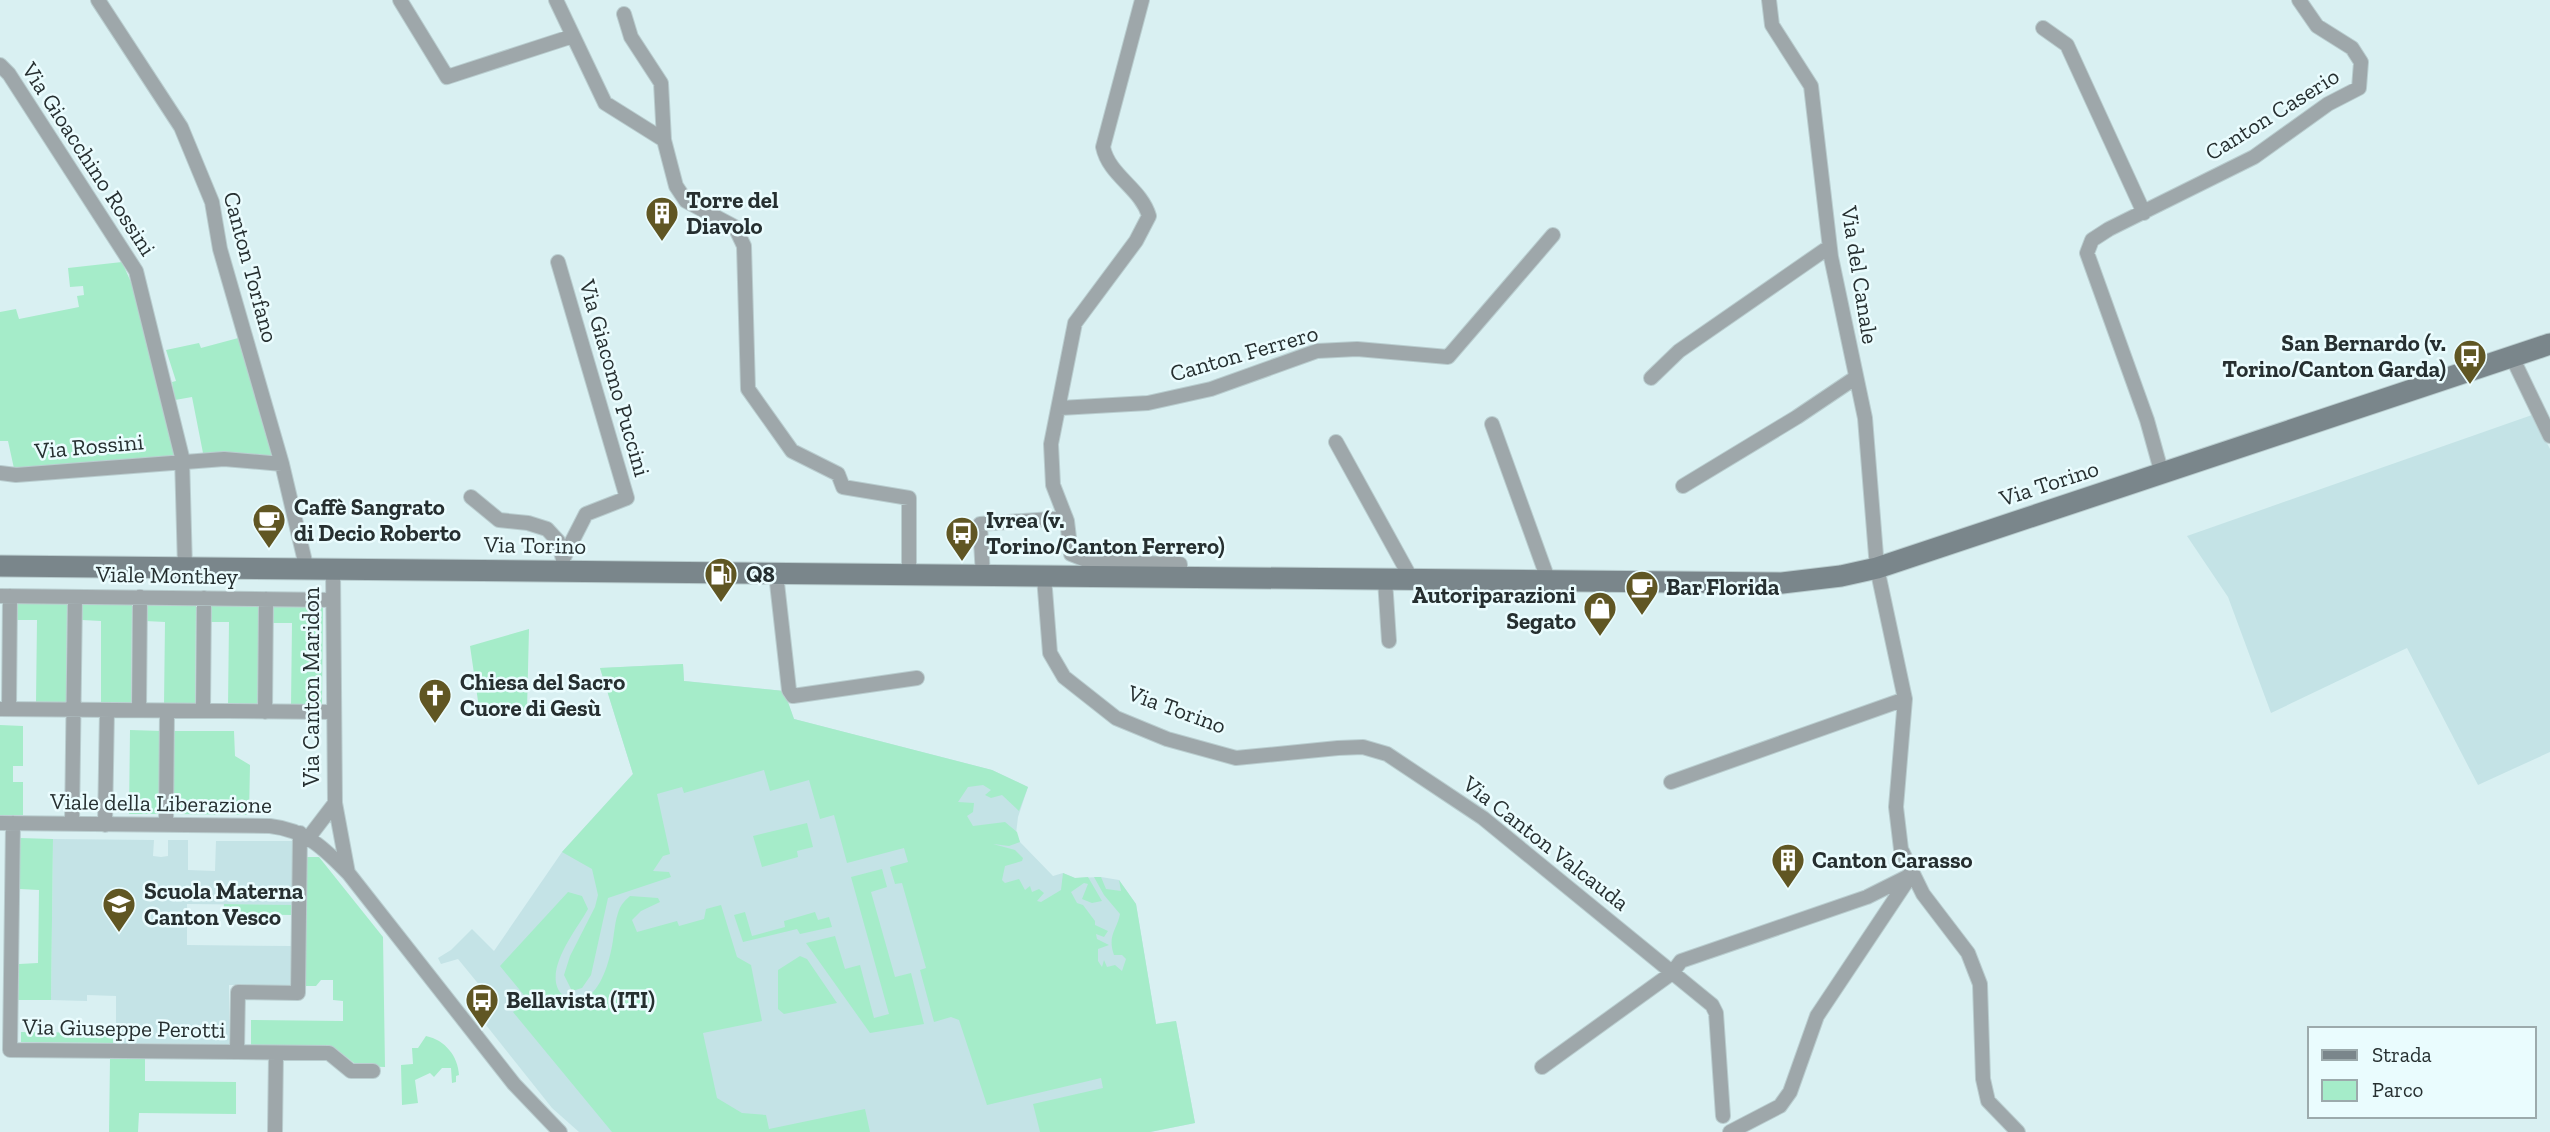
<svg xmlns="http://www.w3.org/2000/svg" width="2550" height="1132" viewBox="0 0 2550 1132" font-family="'Zilla Slab',serif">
<rect width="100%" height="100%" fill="#d9f0f2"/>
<path fill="#c4e3e6" d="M2532 415 2550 449V752L2478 785 2407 648 2271 713 2228 597 2187 536Z
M683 664 684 681 784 691 794 719 992 770 1028 787 1018 817 1016 834 1020 842 1053 876 1063 873 1075 878 1101 877 1119 880 1136 904 1156 1024 1176 1021 1195 1123 1150 1132H579L552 1108 486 1025 494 1003 458 959 441 964 438 958 451 950 472 929 494 951 562 852 633 774 600 668Z
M53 839 154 840 153 856 161 857 168 856V840H188V870L215 871 216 841H292V905L187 904V945L291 946V985H229V1044L116 1043V996L87 995V1001L51 1000Z"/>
<path fill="#a5ecc9" d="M122 262 138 298 176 458 15 473 8 441H0V312L16 309 19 319 79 307 77 296 84 295 83 286 70 287 68 268Z
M242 337 274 456C254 462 223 461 203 453L192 397 175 400 172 382 176 381 166 350 199 343 201 348Z
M17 604H67L66 704 36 703 37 620H17Z
M82 604 132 605 131 704H101V621L82 620Z
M145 605 196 606 195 705H164L165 622 145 621Z
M209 606H260L259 706H228L229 622H209Z
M272 607H323L322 707 291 706 292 623H272Z
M529 629 527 710 479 708 470 646Z
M683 664 684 681 784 691 794 719 992 770 1028 787 1019 811 1002 795 991 798 985 795 991 790 983 785 968 787 958 802 974 803 973 812 967 816 973 826 1005 822 1017 832 1020 842 1009 846 993 844 1015 850 1023 858 1022 861 1005 866 1002 880 1005 883 1019 879 1025 890 1030 886 1032 892 1039 889 1044 893 1037 901 1041 902 1061 890 1063 873 1075 878 1088 877 1102 901 1092 903 1082 899 1088 884 1084 883 1071 892 1077 903 1083 905 1095 921V925L1108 931 1104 937 1096 934 1097 939 1109 945 1098 949V961L1102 967 1104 960 1107 967 1115 965 1122 971 1126 959 1122 955H1114C1107 935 1117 930 1120 914L1104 895 1094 877H1101L1106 889 1121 891 1119 880 1136 904 1156 1024 1176 1021 1195 1123 1150 1132H1040L1033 1104 1103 1088 1101 1078 987 1105 959 1020 951 1017 934 1022 920 970 926 968 902 883 895 884 890 867 908 862 904 848 847 863 834 815 820 819 809 780 770 791 764 770 684 793 682 787 657 794 670 854 663 856 653 871 669 872 671 877 608 898 591 975 582 988 572 991 564 975 570 956 595 907 598 895 592 869 562 852 633 774 600 668Z
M0 725 23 726V766H13V782H23V815H0Z
M130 730 162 731 161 814H129Z
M174 731H234L235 756 250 765 249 815 173 814Z
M807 823 813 847 797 851 798 857 762 867 753 836Z
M20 838 53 839 51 1000H18L19 964 38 963 39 890 20 889Z
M306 857H319L383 937 385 1067 358 1066 332 1046 251 1045V1020L343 1021V1001L333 1000V980H321L316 986H305Z
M882 869 887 887 871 892 895 977 911 973 924 1024 870 1033 806 943 835 936 845 969 860 965 874 1018 889 1014 851 877Z
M568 892 582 896 588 909C577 929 547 965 558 989 561 995 568 1000 575 1000 597 1001 607 969 611 951 614 939 614 925 618 913 620 906 624 901 630 896L658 898 660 902 641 911 632 920 637 932 677 921 679 926 704 919 706 909 721 905 737 957 751 965 762 1021 703 1033 717 1098 742 1113 766 1115 769 1129 865 1109 870 1132H612L513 1012 528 1000 500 966Z
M224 904 292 905V915L223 914Z
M745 912 752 936 785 927 784 921 815 912 818 920 829 917 832 927 800 934 797 929 743 942 734 915Z
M800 956 807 959 837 1003 784 1014 778 1009V970Z
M21 1032 113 1033V1043L21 1042Z
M426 1036C445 1040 458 1056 459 1075L456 1076V1082L452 1083 451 1068H442L434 1077 430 1073 415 1080 418 1103 402 1105 401 1065 413 1064 412 1048H418Z
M110 1059H145V1081L236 1082V1114L139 1113 138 1132H109Z"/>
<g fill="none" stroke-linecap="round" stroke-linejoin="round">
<defs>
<path id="street" d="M98 0 181 127 212 202 220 249 282 464 307 570
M400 0 447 77 573 36
M556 0 605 103 664 140 676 186 686 201 735 227 744 246 748 389 792 451 838 474 843 487 909 498V575
M1142 0 1103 147C1109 176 1141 188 1149 216L1136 241 1075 323 1051 444 1053 485 1067 521 1071 554 1091 562 1180 564V577
M1769 0 1772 25 1811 86 1831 257 1865 418 1877 568 1905 699 1896 807 1901 849 1923 894 1968 953 1980 984 1983 1079 1988 1101 2018 1132
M624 14 631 37 661 83 664 140
M2043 28 2067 45 2144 213
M0 65 9 74 136 271 182 457 185 568
M558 262 627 498 586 514 563 559V572
M2512 357 2550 436
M1651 378 1679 351 1829 247
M1060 408 1148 403 1211 389 1317 351 1357 349 1448 357 1553 235
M1492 424 1549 582
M1336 442 1412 580
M0 473 16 475 224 459 282 464
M2162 474 2147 420 2087 253 2092 240 2109 229 2254 157 2328 104 2359 88 2361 62 2352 48 2317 26 2299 0
M1683 486 1797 417 1855 378
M471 497 499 520 528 523 547 529 558 541 563 559
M333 570 335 803 348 873
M776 574 789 690 793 696 917 678
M983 576 980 524 1066 518
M1044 577 1050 653 1064 677 1116 718 1167 739 1236 758 1338 748 1363 747 1387 754 1483 818 1712 1005 1716 1013 1723 1116
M1385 580 1389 641
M0 596 333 600
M0 709 333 712
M9 709 10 596
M139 710 140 597
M203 711 204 598
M265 712 266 599
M1671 782 1905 699
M0 823 270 826C306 830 325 849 349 874L514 1084 560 1132
M13 823 10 1050 237 1052 238 992 298 993 300 833
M72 824 75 597
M105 825 107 710
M166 825 167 711
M309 837 335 803
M237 1052 329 1053 351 1071H373
M1542 1067 1672 973 1681 961 1867 897 1911 875 1817 1016 1790 1092 1780 1106 1730 1132
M275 1132 276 1053"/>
<path id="secondary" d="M0 566 1782 583 1841 576 1877 568 2550 344"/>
</defs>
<use href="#street" stroke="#b9cdcf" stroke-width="16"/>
<use href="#secondary" stroke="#b9cdcf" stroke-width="23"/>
<use href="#street" stroke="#9ea7aa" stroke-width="14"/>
<use href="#secondary" stroke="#7a868b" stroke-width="21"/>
</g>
<defs>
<symbol id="building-pin" viewBox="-11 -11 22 30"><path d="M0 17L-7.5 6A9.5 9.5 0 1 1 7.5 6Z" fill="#605623" stroke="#eafcfe"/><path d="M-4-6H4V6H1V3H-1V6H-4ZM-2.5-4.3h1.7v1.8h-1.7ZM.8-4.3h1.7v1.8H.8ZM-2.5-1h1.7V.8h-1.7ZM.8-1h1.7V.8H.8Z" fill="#fff"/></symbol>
<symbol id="bus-pin" viewBox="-11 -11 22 30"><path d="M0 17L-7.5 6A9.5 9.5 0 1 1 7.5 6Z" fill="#605623" stroke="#eafcfe"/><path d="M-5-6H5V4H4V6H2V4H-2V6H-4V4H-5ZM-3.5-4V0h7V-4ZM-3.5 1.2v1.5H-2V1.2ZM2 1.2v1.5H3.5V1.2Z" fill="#fff"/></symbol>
<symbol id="cafe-pin" viewBox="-11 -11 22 30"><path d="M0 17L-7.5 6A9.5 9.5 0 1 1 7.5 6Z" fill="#605623" stroke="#eafcfe"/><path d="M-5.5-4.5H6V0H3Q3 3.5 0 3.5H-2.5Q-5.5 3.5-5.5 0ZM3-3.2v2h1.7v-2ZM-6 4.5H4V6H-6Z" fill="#fff"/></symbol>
<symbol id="fuel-pin" viewBox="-11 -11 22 30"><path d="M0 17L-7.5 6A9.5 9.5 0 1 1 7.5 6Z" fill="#605623" stroke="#eafcfe"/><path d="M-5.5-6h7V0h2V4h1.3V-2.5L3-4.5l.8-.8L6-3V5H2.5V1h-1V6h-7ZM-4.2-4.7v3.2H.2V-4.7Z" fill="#fff"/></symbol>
<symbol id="shop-pin" viewBox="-11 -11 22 30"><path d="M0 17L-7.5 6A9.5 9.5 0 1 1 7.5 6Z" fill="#605623" stroke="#eafcfe"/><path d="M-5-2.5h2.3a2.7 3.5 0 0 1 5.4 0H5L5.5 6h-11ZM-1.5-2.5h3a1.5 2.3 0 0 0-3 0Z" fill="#fff"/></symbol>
<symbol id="church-pin" viewBox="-11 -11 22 30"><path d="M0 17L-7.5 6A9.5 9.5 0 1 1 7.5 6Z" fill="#605623" stroke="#eafcfe"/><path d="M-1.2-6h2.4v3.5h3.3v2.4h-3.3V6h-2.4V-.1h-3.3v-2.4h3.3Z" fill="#fff"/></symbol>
<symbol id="school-pin" viewBox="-11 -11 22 30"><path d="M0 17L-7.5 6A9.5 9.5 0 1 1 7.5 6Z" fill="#605623" stroke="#eafcfe"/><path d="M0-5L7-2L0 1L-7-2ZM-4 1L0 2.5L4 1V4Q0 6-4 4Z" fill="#fff"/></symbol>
</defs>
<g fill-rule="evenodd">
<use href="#building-pin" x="643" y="194" width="38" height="52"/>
<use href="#bus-pin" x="2451" y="337" width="38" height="52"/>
<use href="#cafe-pin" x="250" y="501" width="38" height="52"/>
<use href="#bus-pin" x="943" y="514" width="38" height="52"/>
<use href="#fuel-pin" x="702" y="555" width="38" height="52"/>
<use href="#cafe-pin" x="1623" y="568" width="38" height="52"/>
<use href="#shop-pin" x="1581" y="589" width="38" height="52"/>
<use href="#church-pin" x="416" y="676" width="38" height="52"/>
<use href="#building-pin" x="1769" y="841" width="38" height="52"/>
<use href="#school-pin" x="100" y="885" width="38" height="52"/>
<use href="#bus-pin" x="463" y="981" width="38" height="52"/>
</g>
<g text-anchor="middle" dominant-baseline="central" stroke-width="5" stroke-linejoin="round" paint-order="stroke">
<g font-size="23" fill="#262f30" stroke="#eafcfe">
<text transform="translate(2272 114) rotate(-32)">Canton Caserio</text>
<text transform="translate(89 159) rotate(57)">Via Gioacchino Rossini</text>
<text transform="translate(251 267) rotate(75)">Canton Torfano</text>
<text transform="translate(1860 275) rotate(81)">Via del Canale</text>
<text transform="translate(1244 353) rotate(-16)">Canton Ferrero</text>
<text transform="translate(615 378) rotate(74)">Via Giacomo Puccini</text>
<text transform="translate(89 446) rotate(-5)">Via Rossini</text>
<text transform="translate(2049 483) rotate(-18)">Via Torino</text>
<text transform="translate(535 545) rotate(1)">Via Torino</text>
<text transform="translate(167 575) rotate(1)">Viale Monthey</text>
<text transform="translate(311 687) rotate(-90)">Via Canton Maridon</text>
<text transform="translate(1177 709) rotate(20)">Via Torino</text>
<text transform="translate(161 803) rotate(1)">Viale della Liberazione</text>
<text transform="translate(1546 843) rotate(38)">Via Canton Valcauda</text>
<text transform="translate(124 1028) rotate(1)">Via Giuseppe Perotti</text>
</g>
<g font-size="23" font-weight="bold" fill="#262f30" stroke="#eafcfe" text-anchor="start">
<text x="686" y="200">Torre del<tspan x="686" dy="26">Diavolo</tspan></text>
<text x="2446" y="343" text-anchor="end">San Bernardo (v.<tspan x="2446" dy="26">Torino/Canton Garda)</tspan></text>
<text x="294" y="507">Caffè Sangrato<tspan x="294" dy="26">di Decio Roberto</tspan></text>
<text x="986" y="520">Ivrea (v.<tspan x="986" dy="26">Torino/Canton Ferrero)</tspan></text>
<text x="746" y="574">Q8</text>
<text x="1666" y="587">Bar Florida</text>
<text x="1576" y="595" text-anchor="end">Autoriparazioni<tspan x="1576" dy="26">Segato</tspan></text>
<text x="460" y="682">Chiesa del Sacro<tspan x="460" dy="26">Cuore di Gesù</tspan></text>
<text x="1812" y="860">Canton Carasso</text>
<text x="144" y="891">Scuola Materna<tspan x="144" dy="26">Canton Vesco</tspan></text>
<text x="506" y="1000">Bellavista (ITI)</text>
</g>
</g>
<rect x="2308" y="1027" width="228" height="91" fill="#eafcfe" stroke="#9caaac" stroke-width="2"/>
<rect x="2322" y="1050" width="35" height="10" fill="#7a868b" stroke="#9caaac" stroke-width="2"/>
<text x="2372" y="1062" font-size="21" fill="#262f30">Strada</text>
<rect x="2322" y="1080" width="35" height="21" fill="#a5ecc9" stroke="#9caaac" stroke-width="2"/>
<text x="2372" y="1097" font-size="21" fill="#262f30">Parco</text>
</svg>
